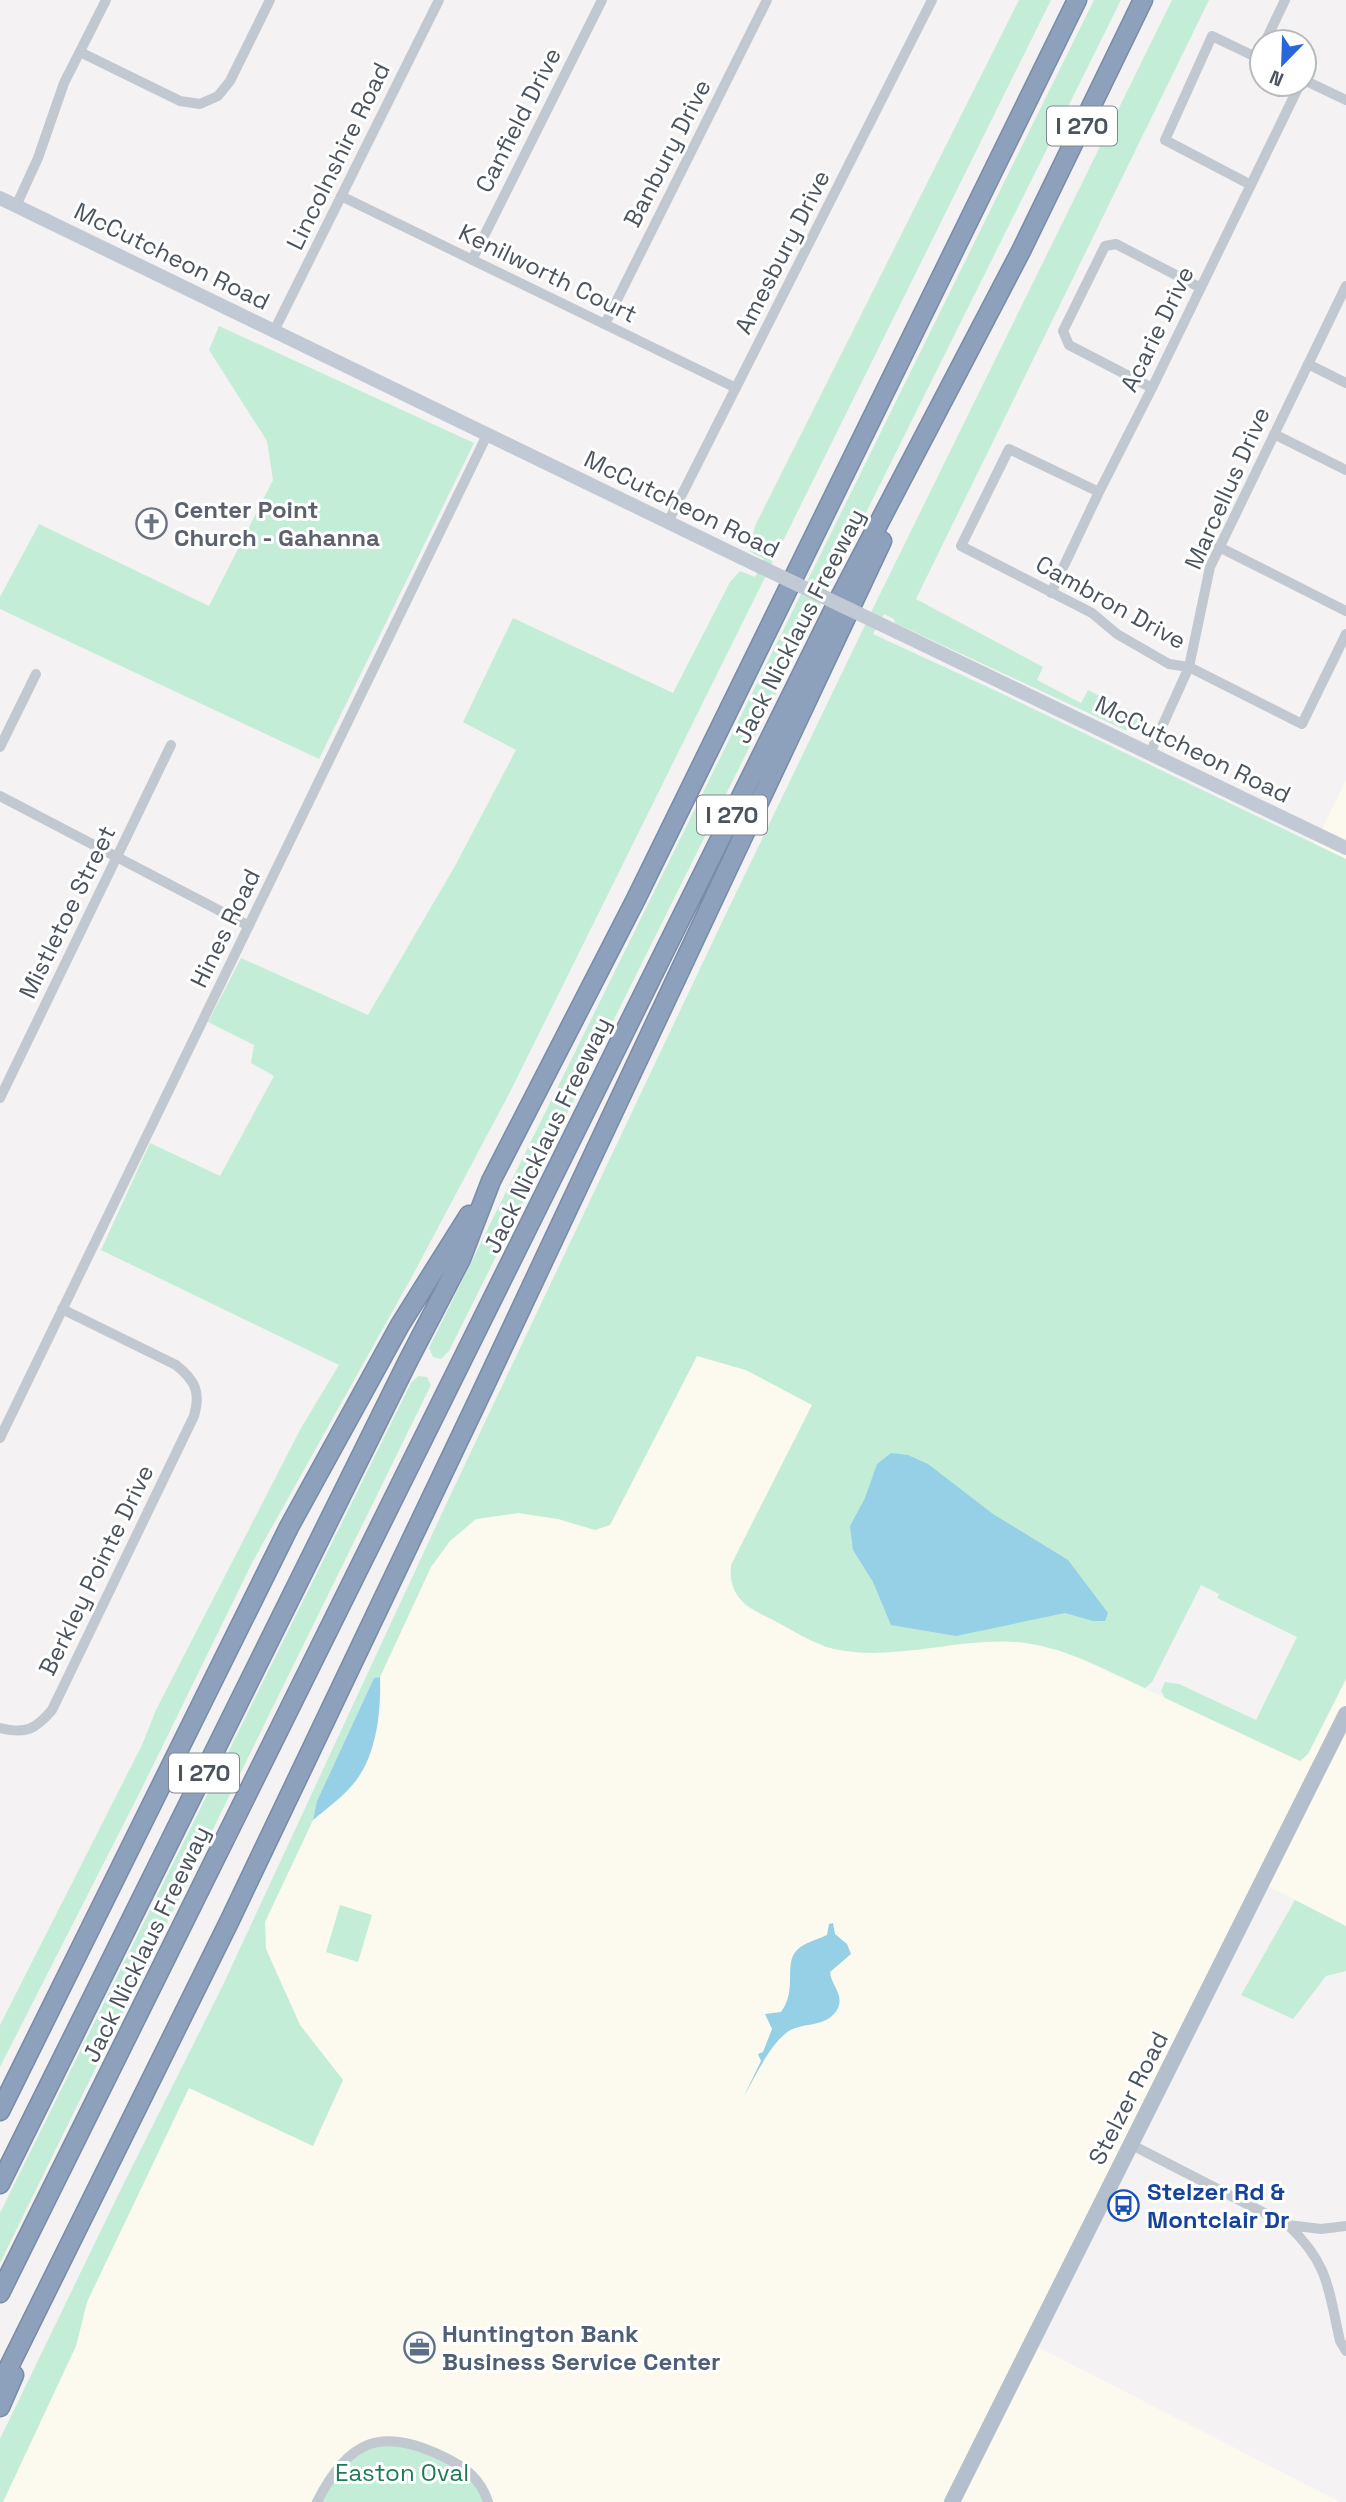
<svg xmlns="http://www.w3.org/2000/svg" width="1346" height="2502" viewBox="0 0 1346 2502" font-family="'Space Grotesk',sans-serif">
<rect width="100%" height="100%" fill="#f4f2f2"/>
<path fill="#fcf9ee" d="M1346 780V859L1314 845Z
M697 1356 746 1370 812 1405 731 1565 730 1581 745 1606 830 1648 1014 1641 1063 1651 1300 1760 1308 1754 1346 1679V1926L1262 1883 1030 2343 1340 2502H3L76 2346 87 2302 189 2087 313 2145 343 2080 300 2025 266 1949 265 1922 313 1820 338 1799 366 1763 378 1727 381 1706 380 1677 431 1567 450 1541 476 1519 519 1513 558 1519 595 1530 610 1525Z"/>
<path fill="#c4edd7" d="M1019 0H1051L510 1092 415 1271 253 1561 142 1788 0 2067V2025L142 1745 156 1710 301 1428 339 1365 101 1250 150 1143 220 1176 274 1076 251 1063 254 1045 208 1022 241 958 368 1015 455 866 516 750 463 722 513 618 673 693 730 582 740 571 755 577 764 559 749 551 755 526Z
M1094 0H1121L449 1351 441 1359 433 1357 429 1348Z
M1172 0H1209L916 599 1043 667 1037 680 1081 703 1088 690 1145 720 1138 730H1125L895 623 894 619 884 614 873 634 992 689 1346 859V1679L1308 1754 1300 1761 1165 1698 1161 1691 1165 1682 1179 1684 1256 1720 1297 1637 1217 1598 1219 1594 1201 1585 1152 1682 1145 1688C1103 1669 1061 1645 1015 1642 955 1638 894 1662 834 1649 813 1644 791 1629 771 1619 745 1606 729 1598 731 1565L812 1405 746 1370 697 1356 610 1525 595 1530 558 1519 519 1513 476 1519 450 1541 431 1567 380 1677 374 1678 317 1801 313 1820 265 1922 266 1949 300 2025 343 2080 313 2146 189 2088 87 2302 76 2346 3 2502H0V2439L121 2189 223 1985 449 1498 724 918 880 594Z
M219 326 474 443 319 759 0 609V597L39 524 209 606 273 480 267 441 209 350Z
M418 1376 427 1377 431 1385 0 2263V2213L411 1383Z
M1295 1900 1346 1926V1971L1326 1976 1293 2019 1241 1995Z
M340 1905 372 1915 358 1962 326 1952Z
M387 2441 460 2464 488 2502H317L354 2453Z"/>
<path fill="#95d0e7" d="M891 1453 908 1455 928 1464 993 1514 1068 1560 1108 1613 1105 1621H1093L1065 1613 956 1636 891 1625 873 1582 853 1550 850 1526 865 1498 877 1464Z
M380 1677C381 1710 377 1756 354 1783 343 1797 327 1808 313 1820L317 1801 374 1678Z
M833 1923 835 1934 847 1944 851 1954 830 1972C831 1985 844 1994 838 2008 828 2029 801 2021 786 2033 767 2049 756 2076 744 2096L761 2061 758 2054 763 2052 772 2029 765 2014 781 2012C798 1990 783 1964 797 1950 805 1942 817 1940 827 1935L829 1924Z"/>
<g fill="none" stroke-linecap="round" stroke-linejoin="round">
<defs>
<path id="motorway" d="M0 2111 289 1527 400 1325 469 1215
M0 2184 408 1361 461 1259 491 1181 636 899 1077 0
M0 2293 837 603 1021 251 1143 0
M0 2385 230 1920 478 1400 882 541
M0 2407 14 2375"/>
</defs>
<use href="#motorway" stroke="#788ca8" stroke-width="21"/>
<path stroke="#c1c8cf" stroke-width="10" d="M1265 42 1285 0
M80 52 180 101 200 104 218 96 230 81 270 0
M1304 80 1346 100
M1251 185 1165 140 1212 36 1262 60
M341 196 736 388
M16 206 38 158 64 83 106 0
M472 260 602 0
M605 324 767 0
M274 331 439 0
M1308 364 1346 383
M1152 388 1069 345 1063 331 1105 246 1116 244 1201 288
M1274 434 1346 470
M1099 492 1009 449 961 546 1092 613 1117 634 1169 664 1189 667 1302 724 1346 634
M668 522 932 0
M1219 547 1346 611
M1051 593 1099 492 1152 388 1300 84
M0 747 36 674
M1150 753 1189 667 1210 567 1346 286
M0 796 249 926
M0 1098 171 745
M0 1438 487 435
M0 1728C26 1734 35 1730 52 1710L194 1416C201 1392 195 1380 176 1365L62 1309
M1130 2144 1288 2225C1329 2264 1328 2288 1340 2341L1346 2351
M1288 2225 1321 2229 1346 2226
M317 2502C348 2440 381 2426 444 2457 465 2467 481 2479 488 2502"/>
<path stroke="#c1c9d4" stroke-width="14" d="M0 198 742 558
M897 632 1346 848"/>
<path stroke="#b4bfce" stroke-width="16" d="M952 2502 1346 1714"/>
<use href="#motorway" stroke="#8da1bc" stroke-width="18"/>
<path stroke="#c1c9d4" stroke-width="14" d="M742 558 897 632"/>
</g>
<defs>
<symbol id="church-ring" viewBox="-11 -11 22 22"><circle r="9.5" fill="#fff" stroke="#6b7280" stroke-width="1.5"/><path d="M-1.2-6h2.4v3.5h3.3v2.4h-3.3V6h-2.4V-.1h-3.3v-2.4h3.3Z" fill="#6b7280"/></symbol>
<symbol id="bus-ring" viewBox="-11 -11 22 22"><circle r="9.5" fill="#fff" stroke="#1a4fb4" stroke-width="1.5"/><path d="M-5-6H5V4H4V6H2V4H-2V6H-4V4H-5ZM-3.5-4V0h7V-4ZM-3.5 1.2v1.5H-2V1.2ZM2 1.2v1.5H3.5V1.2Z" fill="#1a4fb4"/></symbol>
<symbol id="office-ring" viewBox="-11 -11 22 22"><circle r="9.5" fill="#fff" stroke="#5c6f8a" stroke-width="1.5"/><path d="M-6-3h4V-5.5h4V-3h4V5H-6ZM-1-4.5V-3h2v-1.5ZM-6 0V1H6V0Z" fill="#5c6f8a"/></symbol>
</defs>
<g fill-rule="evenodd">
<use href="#church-ring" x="134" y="506" width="35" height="35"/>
<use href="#bus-ring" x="1106" y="2188" width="35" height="35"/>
<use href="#office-ring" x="402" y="2330" width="35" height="35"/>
</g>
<g text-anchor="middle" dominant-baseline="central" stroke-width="6" stroke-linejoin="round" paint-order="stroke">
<g fill="#fff" stroke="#81878e" stroke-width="2">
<rect x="1047" y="106.5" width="70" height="39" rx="5"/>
<rect x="697" y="795.5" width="70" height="39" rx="5"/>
<rect x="169" y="1753.5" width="70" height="39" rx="5"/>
</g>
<g font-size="23" font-weight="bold" fill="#4b545e">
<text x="1082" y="126">I 270</text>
<text x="732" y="815">I 270</text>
<text x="204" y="1773">I 270</text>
</g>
<g font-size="24" fill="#4b545e" stroke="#fff">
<text transform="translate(518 120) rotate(-63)">Canfield Drive</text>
<text transform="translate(667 153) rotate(-63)">Banbury Drive</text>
<text transform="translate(338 156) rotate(-64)">Lincolnshire Road</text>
<text transform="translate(782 252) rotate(-63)">Amesbury Drive</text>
<text transform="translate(172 256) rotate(26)">McCutcheon Road</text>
<text transform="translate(548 273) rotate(26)">Kenilworth Court</text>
<text transform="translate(1157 329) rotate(-64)">Acarie Drive</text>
<text transform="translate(1227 488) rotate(-66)">Marcellus Drive</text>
<text transform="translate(682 504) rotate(26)">McCutcheon Road</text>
<text transform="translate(1111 602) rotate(29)">Cambron Drive</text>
<text transform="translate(799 626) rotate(-63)">Jack Nicklaus Freeway</text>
<text transform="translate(1193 749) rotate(26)">McCutcheon Road</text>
<text transform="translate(67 912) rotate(-64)">Mistletoe Street</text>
<text transform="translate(225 928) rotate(-64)">Hines Road</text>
<text transform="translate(547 1135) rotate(-64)">Jack Nicklaus Freeway</text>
<text transform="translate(96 1570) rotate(-64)">Berkley Pointe Drive</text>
<text transform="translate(146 1944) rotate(-64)">Jack Nicklaus Freeway</text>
<text transform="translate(1128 2098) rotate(-63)">Stelzer Road</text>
</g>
<g font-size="24" font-weight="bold" fill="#5b616d" stroke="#fff" text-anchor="start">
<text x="174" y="509">Center Point<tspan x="174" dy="28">Church - Gahanna</tspan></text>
</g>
<g font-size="24" font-weight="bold" fill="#164399" stroke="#fff" text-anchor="start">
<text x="1147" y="2191">Stelzer Rd &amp;<tspan x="1147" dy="28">Montclair Dr</tspan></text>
</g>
<g font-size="24" font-weight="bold" fill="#4e5e75" stroke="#fff" text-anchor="start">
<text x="442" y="2333">Huntington Bank<tspan x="442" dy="28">Business Service Center</tspan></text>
</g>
<g font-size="24" fill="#1e7c54" stroke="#fff">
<text x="402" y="2472">Easton Oval</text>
</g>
</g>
<g transform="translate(1283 63) rotate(203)"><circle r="33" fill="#ffffff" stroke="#b7bbbf" stroke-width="2"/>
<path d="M0-5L12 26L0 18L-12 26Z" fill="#2668d9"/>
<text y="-10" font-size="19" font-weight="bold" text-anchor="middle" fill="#4b545e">N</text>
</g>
</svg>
